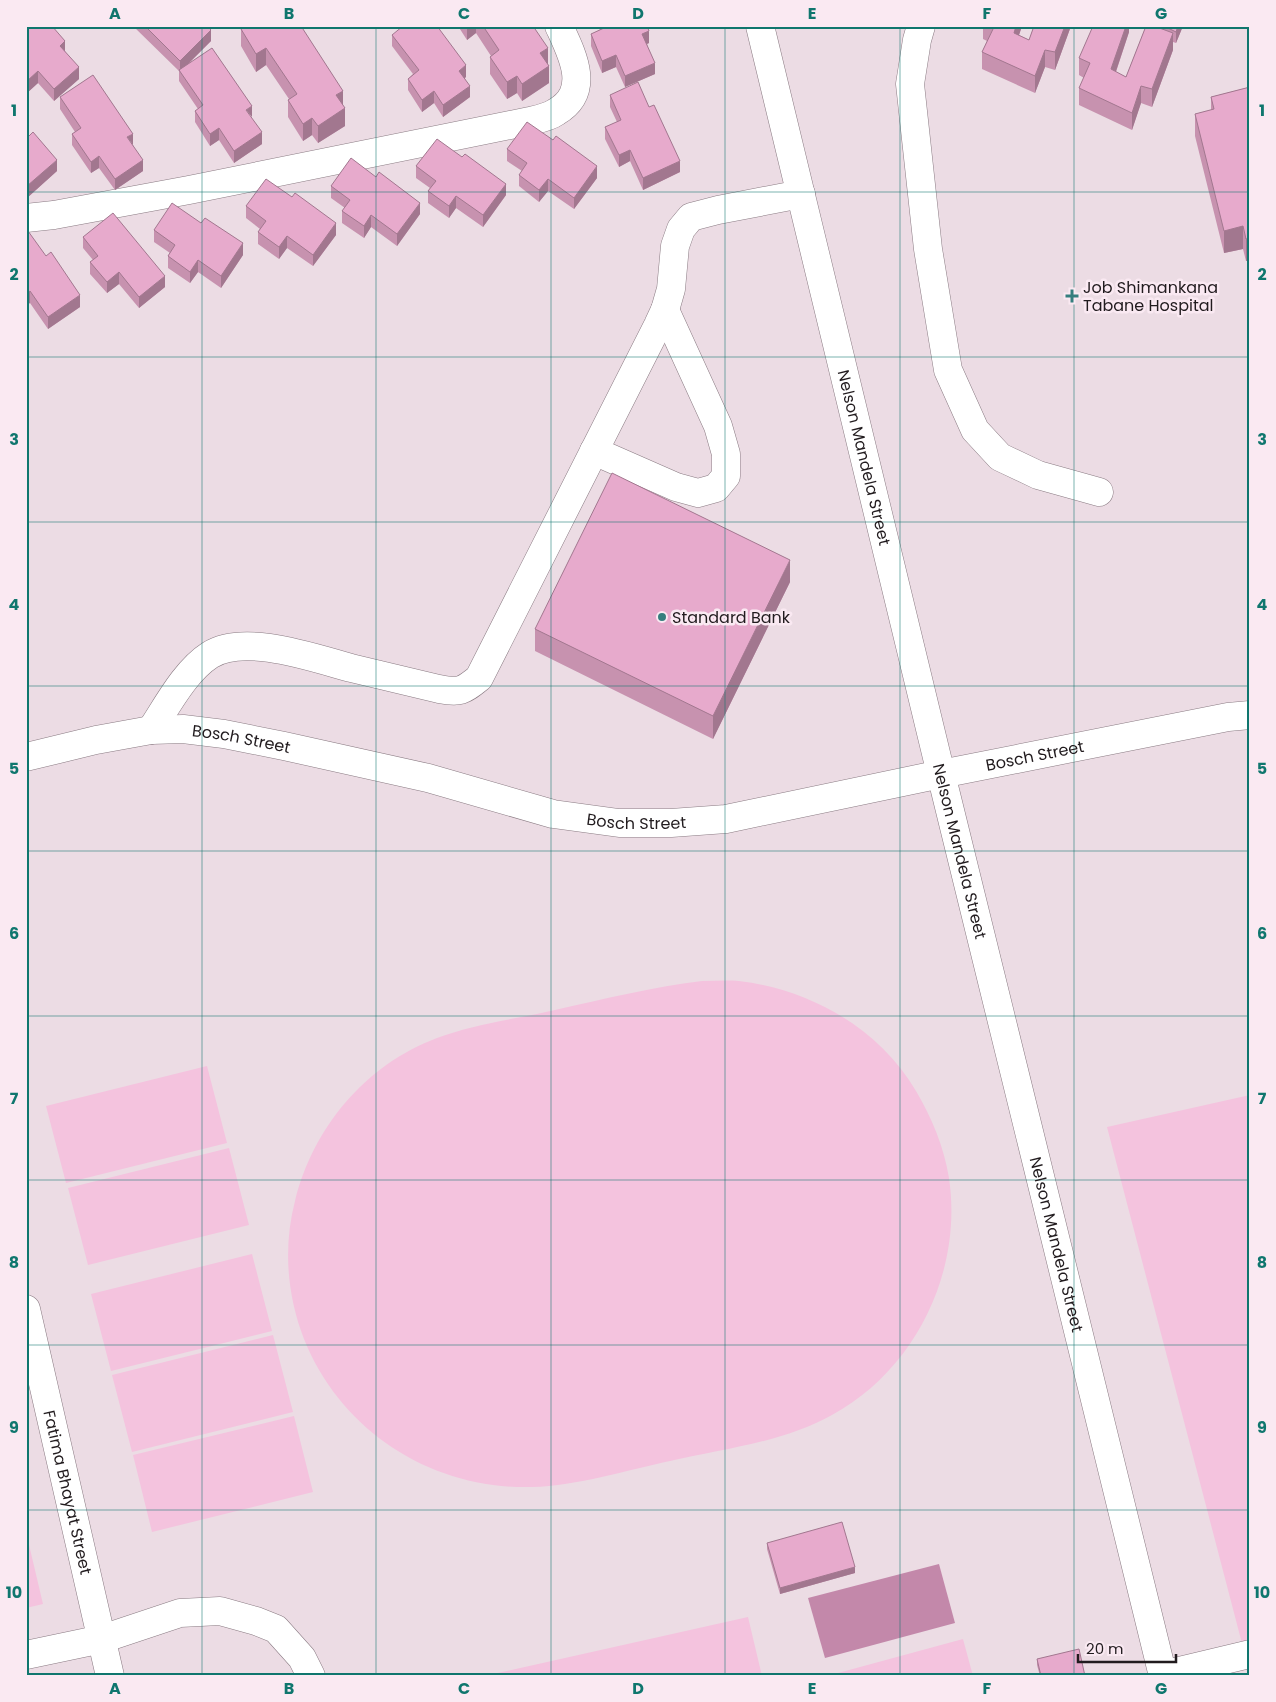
<svg xmlns="http://www.w3.org/2000/svg" width="1276" height="1702" viewBox="0 0 1276 1702" font-family="Poppins,sans-serif">
<rect width="100%" height="100%" fill="#ecdce4"/>
<path fill="#f4c3de" d="M702 981C714 981 727 980 739 981 810 989 880 1029 916 1091 932 1118 944 1147 949 1178 963 1272 915 1370 832 1415 784 1442 723 1449 670 1461 627 1470 577 1486 532 1487 433 1490 341 1432 304 1339 287 1295 283 1247 295 1201 313 1128 365 1065 437 1038 474 1024 516 1019 555 1010 604 999 652 987 702 981Z
M207 1066 227 1143 66 1183 46 1106Z
M1250 1095V1674L1107 1127Z
M229 1148 249 1225 88 1265 68 1188Z
M252 1254 272 1331 111 1371 91 1294Z
M273 1335 293 1412 132 1452 112 1375Z
M294 1416 313 1492 152 1532 133 1455Z
M26 1532 43 1604 26 1608Z
M748 1617 762 1676H484Z
M963 1639 973 1676H827Z"/>
<path fill="#c388aa" d="M939 1564 955 1623 825 1658 808 1598Z"/>
<g fill="none" stroke-linecap="round" stroke-linejoin="round">
<defs>
<g id="minor">
<path d="M921 26 917 40 910 84 928 249 948 370 975 430 1000 457 1038 475 1099 492"/>
<path d="M26 218 54 215 189 190 530 121C539 119 549 117 556 112 592 91 572 54 559 26"/>
<path d="M594 451 676 487 698 493 716 488 726 476V454L718 426 665 310"/>
<path d="M151 730C167 706 185 671 210 655 244 633 314 658 351 668 380 675 410 682 439 689 460 693 463 691 479 678L658 325 665 310 671 289 675 246 681 229 691 217 718 210 801 194"/>
<path id="s1" d="M26 757 96 740 151 730 183 729 224 734 284 746 428 778 553 814 619 823H671L726 819 941 774 1228 717 1250 715"/>
<path id="s2" d="M26 1309 110 1676"/>
<path d="M26 1655 102 1639 180 1613 220 1611 256 1621 276 1629 302 1658 311 1676"/>
<path d="M1162 1675 1250 1654"/>
</g>
<g id="major">
<path id="s3" d="M760 26 941 774 1163 1676"/>
</g>
</defs>
<use href="#minor" stroke="#8a7b83" stroke-width="29"/>
<use href="#major" stroke="#8a7b83" stroke-width="29"/>
<use href="#minor" stroke="#fff" stroke-width="28"/>
<use href="#major" stroke="#fff" stroke-width="28"/>
</g>
<path fill="#c792af" d="M26 26 65 51 79 79 54 101 38 83 27 93 26 92Z
M133 26H207L211 41 190 62 251 118 262 144 234 163 219 140 210 146 195 122V111L198 109 179 81V71Z
M240 26H301L343 106 345 126 318 143 312 135 303 141 288 117V100L289 99 266 65 256 72 241 46V29L242 28Z
M458 26H533L548 64 549 83 522 101 517 93 507 99 490 74V57L491 56 476 33 467 40Z
M598 26H647L649 43 647 44 655 74 625 87 616 67 602 73 591 46V34L600 30Z
M983 26H1022L1019 35 1029 40 1034 26H1071L1055 70 1045 67 1035 93 982 69V52L987 41 983 39Z
M1129 26V32L1116 72 1126 77 1146 26H1183L1176 43 1173 42V50L1152 107 1141 103 1132 130 1079 105V88L1084 78 1079 75V58Z
M392 35 466 77 465 78 470 97 443 117 434 103 422 112 408 90V79L413 74 392 46Z
M1250 87V260L1246 261 1243 249 1224 253 1195 136V114L1211 110V97Z
M610 95 680 172 643 190 630 161 619 167 605 139V127L617 122 610 107Z
M60 97 133 145 143 171 115 190 99 168 91 173 72 145V134L75 132 60 109Z
M26 136 57 171 27 198 26 197Z
M553 140 597 178 574 209 548 191 539 202 519 186V175L522 171 507 161V149Z
M416 166 506 195 483 227 456 208 449 218 428 203V191L430 188 416 178Z
M376 177 420 214 397 246 371 227 364 238 342 223V211L345 208 331 198V186Z
M292 197 336 235 313 266 287 248 279 259 258 244V232L260 229 246 218V206Z
M201 223 243 255 221 288 198 272 190 283 168 268V256L170 253 154 242V230Z
M26 232 80 307 48 329 30 303Z
M83 237 165 287 139 308 119 284 107 293 90 274V262L93 260 83 248Z
M790 582 713 739 535 651V629Z
M767 1543 855 1573 780 1594 767 1549Z
M1037 1659 1085 1676H1040L1037 1665Z"/>
<path fill="#a2778f" d="M467 26H476V33L467 40Z
M1016 26H1022L1014 50V33Z
M1065 26H1071L1055 70V52Z
M1126 26H1129V32L1111 86V69Z
M1178 26H1183L1176 43V32Z
M211 30V41L180 72V61Z
M649 31V43L642 46V34Z
M1173 33V50L1152 107V89Z
M65 41V53L60 46Z
M266 48V65L256 72V54Z
M548 48V66L540 53Z
M1045 50V67L1035 93V76Z
M616 55V67L602 73V61Z
M655 63V74L625 87V76Z
M466 65V77L459 82V71Z
M549 66V83L522 101V84Z
M79 67V79L54 101V89Z
M38 71V83L27 93V81Z
M517 76V93L507 99V82Z
M470 86V97L443 117V105Z
M1141 86V103L1132 130V113Z
M343 91V108L336 95Z
M434 91V103L422 112V100Z
M252 106V117L246 110Z
M345 108V126L318 143V126Z
M312 118V135L303 141V124Z
M219 128V140L210 146V134Z
M262 132V144L234 163V151Z
M133 134V145L127 137Z
M630 150V161L619 167V155Z
M99 156V168L91 173V162Z
M57 160V171L27 198V186Z
M143 160V171L115 190V179Z
M680 161V172L643 190V178Z
M597 166V178L574 209V198Z
M548 179V191L539 202V190Z
M506 184V195L483 227V215Z
M456 196V208L449 218V206Z
M420 203V214L397 246V234Z
M371 215V227L364 238V226Z
M336 223V235L313 266V255Z
M1243 226V249L1224 253V231Z
M287 236V248L279 259V247Z
M1250 238V260L1246 261V239Z
M243 243V255L221 288V276Z
M198 260V272L190 283V272Z
M119 272V284L107 293V282Z
M165 276V287L139 308V297Z
M30 291V303L26 306V294Z
M80 295V307L48 329V317Z
M790 560V582L713 739V716Z
M855 1567V1573L780 1594V1588Z"/>
<path fill="#e7aacc" stroke="#a2778f" d="M26 26H52L65 41 60 46 79 67 54 89 38 71 27 81 26 80Z
M145 26H207L211 30 180 61Z
M245 26H301L343 91 336 95 345 108 318 126 312 118 303 124 288 100 297 94 266 48 256 54 241 29Z
M403 26H437L466 65 459 71 470 86 443 105 434 91 422 100 408 79 419 70 392 35Z
M483 26H533L548 48 540 53 549 66 522 84 517 76 507 82 490 57 499 50Z
M604 26H647L649 31 642 34 655 63 625 76 616 55 602 61 591 34 604 28Z
M993 26H1016L1014 33 1029 40 1034 26H1065L1055 52 1045 50 1035 76 982 52 994 27Z
M1093 26H1126L1111 69 1126 77 1146 26H1154L1173 33 1152 89 1141 86 1132 113 1079 88 1090 63 1079 58Z
M1164 26H1178L1176 32Z
M212 48 252 106 246 110 262 132 234 151 219 128 210 134 195 111 203 105 179 70Z
M93 75 133 134 127 137 143 160 115 179 99 156 91 162 72 134 81 128 60 97Z
M638 82 649 107 654 105 680 161 643 178 630 150 619 155 605 127 621 120 610 95Z
M1250 87V238L1246 239 1243 226 1224 231 1195 114 1214 109 1211 97Z
M527 122 553 140 556 136 597 166 574 198 548 179 539 190 519 175 527 163 507 149Z
M33 132 57 160 27 186 26 185V136L28 137Z
M437 139 462 157 465 154 506 184 483 215 456 196 449 206 428 191 436 181 416 166Z
M351 158 376 177 379 172 420 203 397 234 371 215 364 226 342 211 350 200 331 186Z
M266 179 292 197 295 193 336 223 313 255 287 236 279 247 258 232 266 221 246 206Z
M172 203 201 223 205 218 243 243 221 276 198 260 190 272 168 256 175 245 154 230Z
M113 213 165 276 139 297 119 272 107 282 90 262 98 256 83 237Z
M28 231 46 256 51 252 80 295 48 317 30 291 26 294V232Z
M612 473 790 560 713 716 535 629Z
M842 1522 855 1567 780 1588 767 1543Z
M1079 1649 1085 1676H1041L1037 1659Z"/>
<path fill="none" stroke="#0f766e" stroke-width="1" stroke-opacity="0.55" d="M202 26V1676M376 26V1676M551 26V1676M725 26V1676M900 26V1676M1074 26V1676M26 192H1250M26 357H1250M26 522H1250M26 686H1250M26 851H1250M26 1016H1250M26 1180H1250M26 1345H1250M26 1510H1250"/>
<g fill="#357e7e" stroke="#fae9f2" stroke-width="2">
<path d="M1069.5 288.5h5v5h5v5h-5v5h-5v-5h-5v-5h5z"/>
<circle cx="662" cy="617" r="5"/>
</g>
<g text-anchor="middle" dominant-baseline="central" stroke-width="5" stroke-linejoin="round" paint-order="stroke">
<g font-size="16" fill="#211b1e" stroke="#fae9f2" text-anchor="start">
<text x="1083" y="287">Job Shimankana<tspan x="1083" dy="18">Tabane Hospital</tspan></text>
<text x="672" y="617">Standard Bank</text>
</g>
<g font-size="16" fill="#211b1e" stroke="#fae9f2">
<text stroke="none"><textPath href="#s3" startOffset="444">Nelson Mandela Street</textPath></text>
<text stroke="none"><textPath href="#s1" startOffset="219">Bosch Street</textPath></text>
<text stroke="none"><textPath href="#s1" startOffset="1029">Bosch Street</textPath></text>
<text stroke="none"><textPath href="#s1" startOffset="624">Bosch Street</textPath></text>
<text stroke="none"><textPath href="#s3" startOffset="849">Nelson Mandela Street</textPath></text>
<text stroke="none"><textPath href="#s3" startOffset="1254">Nelson Mandela Street</textPath></text>
<text stroke="none"><textPath href="#s2" startOffset="188">Fatima Bhayat Street</textPath></text>
</g>
</g>
<rect width="1276" height="1702" fill="none" stroke="#fae9f2" stroke-width="55"/>
<path d="M1078 1654v8h98v-8" fill="none" stroke="#211b1e" stroke-width="2.5"/>
<text x="1086" y="1654" font-size="15" fill="#211b1e" stroke="#fae9f2" stroke-width="4" paint-order="stroke">20 m</text>
<rect x="28" y="28" width="1220" height="1646" fill="none" stroke="#0f766e" stroke-width="2"/>
<g font-size="16" text-anchor="middle" font-weight="bold" fill="#0f766e">
<text x="115" y="19">A</text>
<text x="289" y="19">B</text>
<text x="464" y="19">C</text>
<text x="638" y="19">D</text>
<text x="812" y="19">E</text>
<text x="987" y="19">F</text>
<text x="1161" y="19">G</text>
<text x="14" y="116">1</text>
<text x="1262" y="116">1</text>
<text x="14" y="280">2</text>
<text x="1262" y="280">2</text>
<text x="14" y="445">3</text>
<text x="1262" y="445">3</text>
<text x="14" y="610">4</text>
<text x="1262" y="610">4</text>
<text x="14" y="774">5</text>
<text x="1262" y="774">5</text>
<text x="14" y="939">6</text>
<text x="1262" y="939">6</text>
<text x="14" y="1104">7</text>
<text x="1262" y="1104">7</text>
<text x="14" y="1268">8</text>
<text x="1262" y="1268">8</text>
<text x="14" y="1433">9</text>
<text x="1262" y="1433">9</text>
<text x="14" y="1598">10</text>
<text x="1262" y="1598">10</text>
<text x="115" y="1694">A</text>
<text x="289" y="1694">B</text>
<text x="464" y="1694">C</text>
<text x="638" y="1694">D</text>
<text x="812" y="1694">E</text>
<text x="987" y="1694">F</text>
<text x="1161" y="1694">G</text>
</g>
</svg>
